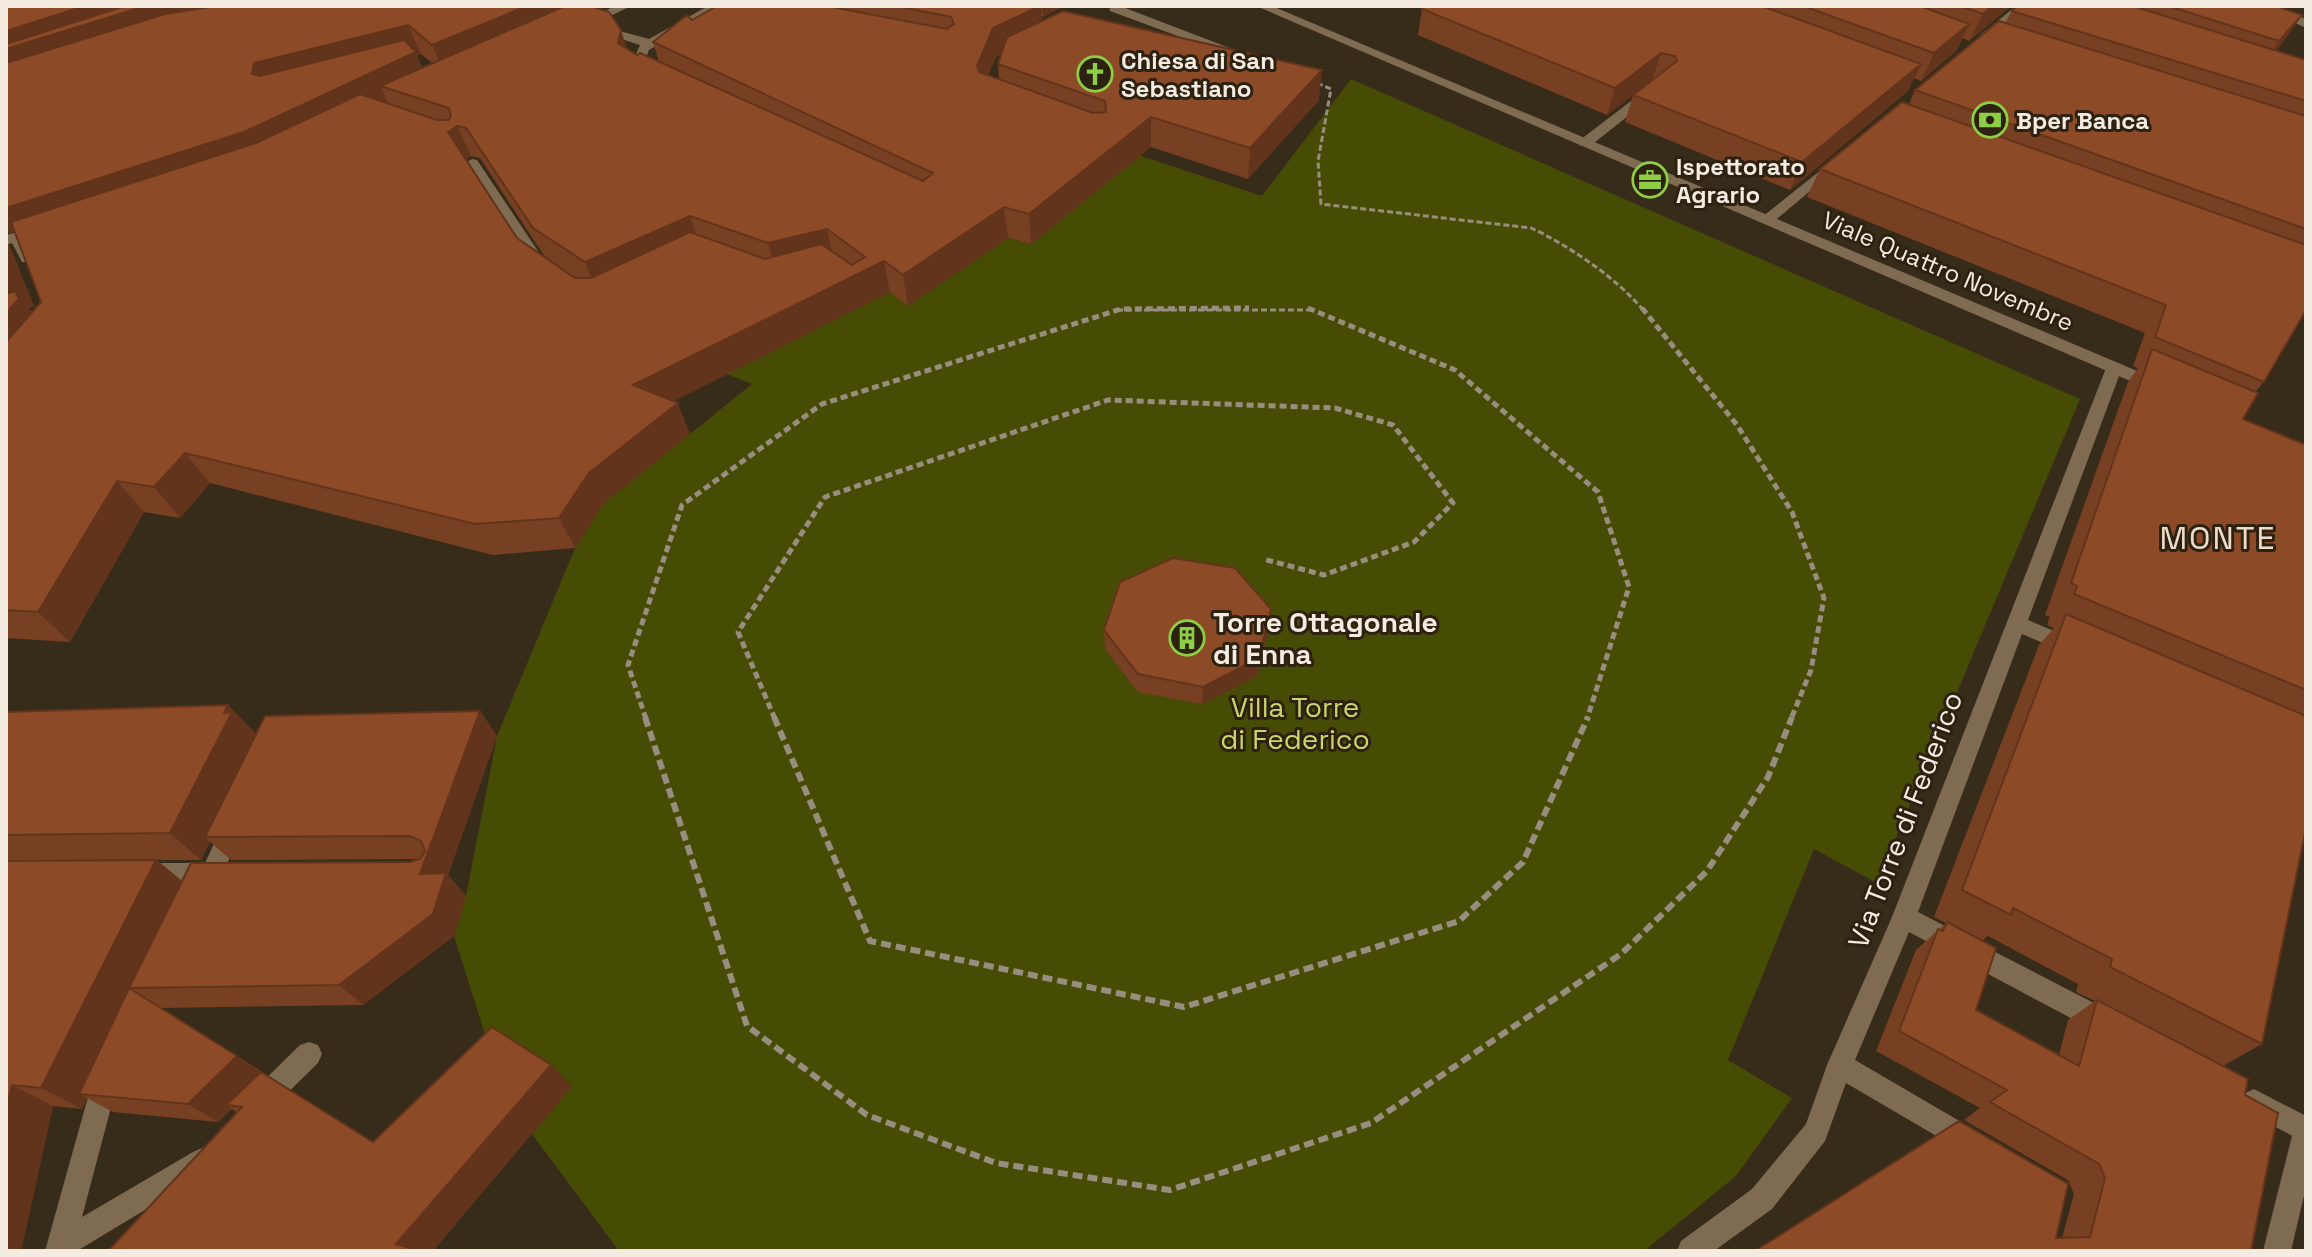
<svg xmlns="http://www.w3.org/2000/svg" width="2312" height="1257" viewBox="0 0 2312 1257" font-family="'Space Grotesk',sans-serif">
<rect width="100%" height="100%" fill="#372b1a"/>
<path fill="#474c05" d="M1351 79 2080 399 1877 883 1814 849 1728 1060 1792 1098 1736 1176 1644 1251H619L532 1134 572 1086 496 1069 454 936 466 896 497 736 575 548 603 504 752 384 727 374 889 291 908 306 1008 238 1031 244 1135 154 1262 196Z"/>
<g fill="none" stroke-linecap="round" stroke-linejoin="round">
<path stroke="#988e80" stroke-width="3" stroke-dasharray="6 3" stroke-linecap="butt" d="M1317 83 1331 89 1318 161 1321 204 1531 228C1568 245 1618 279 1643 310
M1117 310H1313"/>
<path stroke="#988e80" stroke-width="5" stroke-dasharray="7 4" stroke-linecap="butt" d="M1308 308 1455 370 1598 492 1629 587 1587 719
M1642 308 1737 425 1792 512 1824 598 1811 670 1791 719
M646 719 628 665 682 505 822 404 1121 309 1249 308
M775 719 738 632 825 497 1108 400 1335 408 1393 425 1453 503 1414 542 1324 575 1263 559"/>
<path stroke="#988e80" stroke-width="6" stroke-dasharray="10 5" stroke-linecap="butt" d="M645 717 747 1026 867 1115 996 1163 1170 1190 1371 1123 1621 954 1707 871 1768 777 1792 717
M774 717 870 941 1184 1007 1459 921 1523 862 1588 717"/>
<path fill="#7e6b51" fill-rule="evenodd" d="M615 6H631L594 24 649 39 708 6H723L649 50 643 66 652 72 645 76 630 68 640 45 593 30 592 25 586 27 580 23Z
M1109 6H1120L1248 55 1237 58 1110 11Z
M2016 6H2029L1987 42H1979V36Z
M1644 91 1656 94 1590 146H1580V140Z
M1836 158 1843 162 1841 165 1772 223H1762V217Z
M472 159 477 160 548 266 545 269H535L532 266 465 163Z
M17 232 25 237 35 259 32 262H22L12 243 6 245V235Z
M2114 363 2122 368 2028 620 2078 641 2081 647 2078 653 2071 655 2022 634 1918 912 2115 1014 2118 1023 2115 1032 2106 1035 2097 1032 1909 932 1855 1060 1980 1133 1984 1142 1980 1151 1971 1155 1962 1151 1846 1083 1825 1141 1772 1209 1714 1251H1677L1681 1241 1752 1189 1806 1124 1827 1065 1892 917 2106 368Z
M233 817 241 820 244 827 214 892 206 895 198 892 195 883H147L139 880 135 873 139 866 147 863H205L225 820Z
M309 1042 318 1045 322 1054 318 1063 270 1110 261 1114 252 1110 248 1101 252 1092 300 1045Z
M110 1066 119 1070 123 1079 113 1100 82 1217 193 1152 202 1148 211 1152 215 1161 211 1170 77 1251H45L88 1097 101 1070Z
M2254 1089 2306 1116V1143L2245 1111 2241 1102 2245 1093Z"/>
<path fill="#7e6b51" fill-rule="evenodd" d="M1256 6H1272L2161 381 2163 385 2155 391 2149 389Z
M2259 6H2275L2306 19V28Z
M2306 1119V1187L2291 1251H2263L2293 1132 2297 1123Z"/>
</g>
<path fill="#784022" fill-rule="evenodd" d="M6 6H598L627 48 637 55 659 62 653 42 717 6H1065L1042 17V21L1319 100 1248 179 1151 147 1031 244 1008 238 908 306 890 292 674 401 690 434 603 504 575 548 493 555 210 483 180 518 144 512 70 642 6 638V241L10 247 34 306 29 308 32 312 41 302 14 232 6 233ZM421 54 432 63 422 67 417 55ZM1001 55 998 64 999 79 988 75 996 57ZM471 156 480 158 545 257 517 238 466 160Z
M1427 6H2011L1969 41 1963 38 1956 51 1921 81 1914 78 1908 91 1790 190 1625 122 1633 95 1607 115 1418 35 1422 9Z
M2017 6H2276L2302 15 2283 42 2276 51 2306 60V310L2264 382 2255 392 2243 419 2306 445V828L2262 1044 2223 1066 2245 1095 2251 1251 2056 1238H2062L2074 1194 2068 1180 1964 1120 1980 1108 1876 1051 1916 950 1946 923 1934 917 2039 645 2054 628 2047 625 2050 617 2045 615 2128 382 2138 368 2133 366 2145 333 1807 197 1820 169 1909 104 1915 90 2005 23 2012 11ZM1988 936 2078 984 2076 992 2095 1001 2068 1020 2059 1055 1976 1010 1983 940Z
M1271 609 1269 628 1257 676 1202 704 1138 692 1105 649 1104 630Z
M228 705 255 733V736L480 711 497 736 448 875 466 896 454 936 363 1005 161 1008 373 1142 572 1086 433 1251 232 1109 218 1122 113 1112 87 1098 82 1109 53 1106 21 1251H6V712ZM210 842 231 860 420 859 410 862 182 881 157 860H201Z"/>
<path fill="#62341b" d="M85 6H330L6 85V31Z
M527 6H598L599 9 445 74 432 45Z
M1041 6 1043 34 996 57 980 96 977 66 993 28Z
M1042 6H1065L1043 17Z
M1992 6H2011L1969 41 1983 14Z
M2302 15 2283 42 2260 68 2279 41Z
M1969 24 1956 51 1921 81 1934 53Z
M408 25 421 54 417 55 429 82 380 86 388 102 262 162 28 239 6 211V208L270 93 252 74 254 63Z
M621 30 630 59 618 43Z
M1661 53 1652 81 1607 115 1615 88Z
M1921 64 1908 91 1790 190 1802 162Z
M1322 70 1319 100 1248 179 1250 148Z
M1151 117V147L1031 244 1029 214Z
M457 126 471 156 462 162 448 132Z
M1004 207 1008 238 908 306 903 275Z
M6 211 22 231 6 233Z
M690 216 700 247 597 293 585 262Z
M827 229 834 260 776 274 768 243Z
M6 241 10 247 34 306 29 308 40 322 6 373Z
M884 261 890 292 645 416 633 385Z
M678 403 690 434 603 504 575 548 559 518 589 473Z
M185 453 210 483 180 518 154 487Z
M117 481 144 512 70 642 38 612Z
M1271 609 1269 628 1257 676 1202 704 1203 687Z
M228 705 255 733 254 736 259 741 205 837 210 842 201 860 170 833Z
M480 711 497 736 448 875 466 896 454 936 363 1005 339 985 420 874Z
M156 860 188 886 129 988 79 1094 87 1098 82 1109 41 1088Z
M237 1056 265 1075 226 1105 232 1109 218 1122 188 1104Z
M551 1065 572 1086 433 1251H408L396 1244Z
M12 1085 53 1106 21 1251H6V1109Z"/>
<path fill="#8c4a27" stroke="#62341b" stroke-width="2" fill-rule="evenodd" d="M6 6H85L6 31Z
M125 6H146L6 49V44Z
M216 6H527L432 45 408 25 254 63 252 74 260 76 404 40 416 52 244 132 6 208V63L165 14Z
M565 6H591L609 12 621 30 618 43 637 55 640 53 923 181 933 173 653 42 687 15 692 20 717 6H827L947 29 954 24 951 17 895 6H1040L993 28 977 66 979 72 1093 113 1106 112 1105 101 998 64 1007 37 1063 11 1322 70 1250 148 1151 117 1029 214 1004 207 903 275 884 261 633 385 678 403 589 473 559 518 475 524 185 453 154 487 117 481 38 612 6 610V342L41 302 11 222 256 143 360 94 437 120H448L451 117 449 108 380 86ZM457 126 466 128 533 228 585 262 690 216 768 243 827 229 865 257 852 265 821 244 765 259 690 232 591 278H575L517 238 448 132Z
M1427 6H1762L1921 64 1802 162 1633 95 1677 61 1675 56 1661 53 1615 88 1422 9Z
M1803 6H1920L1969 24 1934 53Z
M1960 6H1992L1983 14Z
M2017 6H2133L2306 60V101L2012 11Z
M2168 6H2276L2302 15 2279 41Z
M1999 21 2306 116V229L1915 90Z
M1902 102 2306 245V310L2264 382 2155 337 2166 305 1820 169Z
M15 291 19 299 6 313V294Z
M2152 349 2258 393 2243 419 2306 445V690L2074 594 2077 586 2071 583Z
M1173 558 1235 568 1271 609 1259 658 1203 687 1138 674 1104 630 1120 582Z
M2066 614 2306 716V828L2262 1044 2110 967 2112 959 2013 908 2011 915 1962 890Z
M228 705 224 713 232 712 170 833 6 835V712Z
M480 711 420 874 446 873 433 914 339 985 129 988 191 863 410 862 420 859 425 851 421 841 410 836 205 837 265 716Z
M156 860 41 1088 12 1085 6 1109V861Z
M1947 922 1996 948 1976 1010 2079 1066 2097 1000 2248 1079 2245 1095 2278 1113 2251 1251H1755L1959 1121 2068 1184 2056 1238 2090 1237 2105 1178 2099 1164 1990 1102 2007 1090 1899 1031 1938 929 1943 931Z
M129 988 237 1056 188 1104 79 1094Z
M492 1027 551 1065 396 1244 419 1251H108L242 1107 226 1105 261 1072 373 1142Z"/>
<defs>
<symbol id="church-ring" viewBox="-11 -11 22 22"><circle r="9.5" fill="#2d2111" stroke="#8dce44" stroke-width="1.5"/><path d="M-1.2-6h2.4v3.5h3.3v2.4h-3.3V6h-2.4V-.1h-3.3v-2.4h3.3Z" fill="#8dce44"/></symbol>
<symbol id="bank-ring" viewBox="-11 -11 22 22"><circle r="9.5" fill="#2d2111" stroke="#8dce44" stroke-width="1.5"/><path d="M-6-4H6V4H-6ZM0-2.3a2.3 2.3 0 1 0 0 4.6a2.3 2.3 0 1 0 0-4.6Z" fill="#8dce44"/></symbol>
<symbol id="office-ring" viewBox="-11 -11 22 22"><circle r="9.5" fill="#2d2111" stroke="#8dce44" stroke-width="1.5"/><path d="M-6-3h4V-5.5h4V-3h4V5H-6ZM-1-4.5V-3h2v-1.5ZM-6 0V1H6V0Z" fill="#8dce44"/></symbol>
<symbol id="building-ring" viewBox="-11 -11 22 22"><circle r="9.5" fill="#2d2111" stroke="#8dce44" stroke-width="1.5"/><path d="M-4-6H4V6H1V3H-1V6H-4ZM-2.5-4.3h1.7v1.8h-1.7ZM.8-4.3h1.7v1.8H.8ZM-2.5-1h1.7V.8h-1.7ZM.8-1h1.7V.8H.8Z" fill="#8dce44"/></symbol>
</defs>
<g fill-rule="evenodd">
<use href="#church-ring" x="1075" y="54" width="40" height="40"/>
<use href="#bank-ring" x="1970" y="100" width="40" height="40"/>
<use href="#office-ring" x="1630" y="160" width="40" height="40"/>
<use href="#building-ring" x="1167" y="618" width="40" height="40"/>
</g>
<g text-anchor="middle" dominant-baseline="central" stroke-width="6" stroke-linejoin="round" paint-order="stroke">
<g font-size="24" font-weight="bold" fill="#f4ebe1" stroke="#2d2111" text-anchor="start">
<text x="1121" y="60">Chiesa di San<tspan x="1121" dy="28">Sebastiano</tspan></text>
<text x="2016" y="120">Bper Banca</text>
<text x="1676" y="166">Ispettorato<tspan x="1676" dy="28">Agrario</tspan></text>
</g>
<g font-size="24" fill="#f4ebe1" stroke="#2d2111">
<text transform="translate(1948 271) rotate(23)">Viale Quattro Novembre</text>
</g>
<g font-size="28" font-weight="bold" fill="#f4ebe1" stroke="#2d2111" text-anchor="start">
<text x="1213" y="622">Torre Ottagonale<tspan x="1213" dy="32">di Enna</tspan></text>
</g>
<g font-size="28" fill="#cad66c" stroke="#2d2111">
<text x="1295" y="707">Villa Torre<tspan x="1295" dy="32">di Federico</tspan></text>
</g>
<g font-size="28" fill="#f4ebe1" stroke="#2d2111">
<text transform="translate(1905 820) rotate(-69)">Via Torre di Federico</text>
</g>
<g font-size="32" letter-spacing="2" fill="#edddc8" stroke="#2d2111">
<text x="2218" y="538">MONTE</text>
</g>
</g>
<rect width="2312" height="1257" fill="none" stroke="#f4ebe1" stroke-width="16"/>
</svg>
